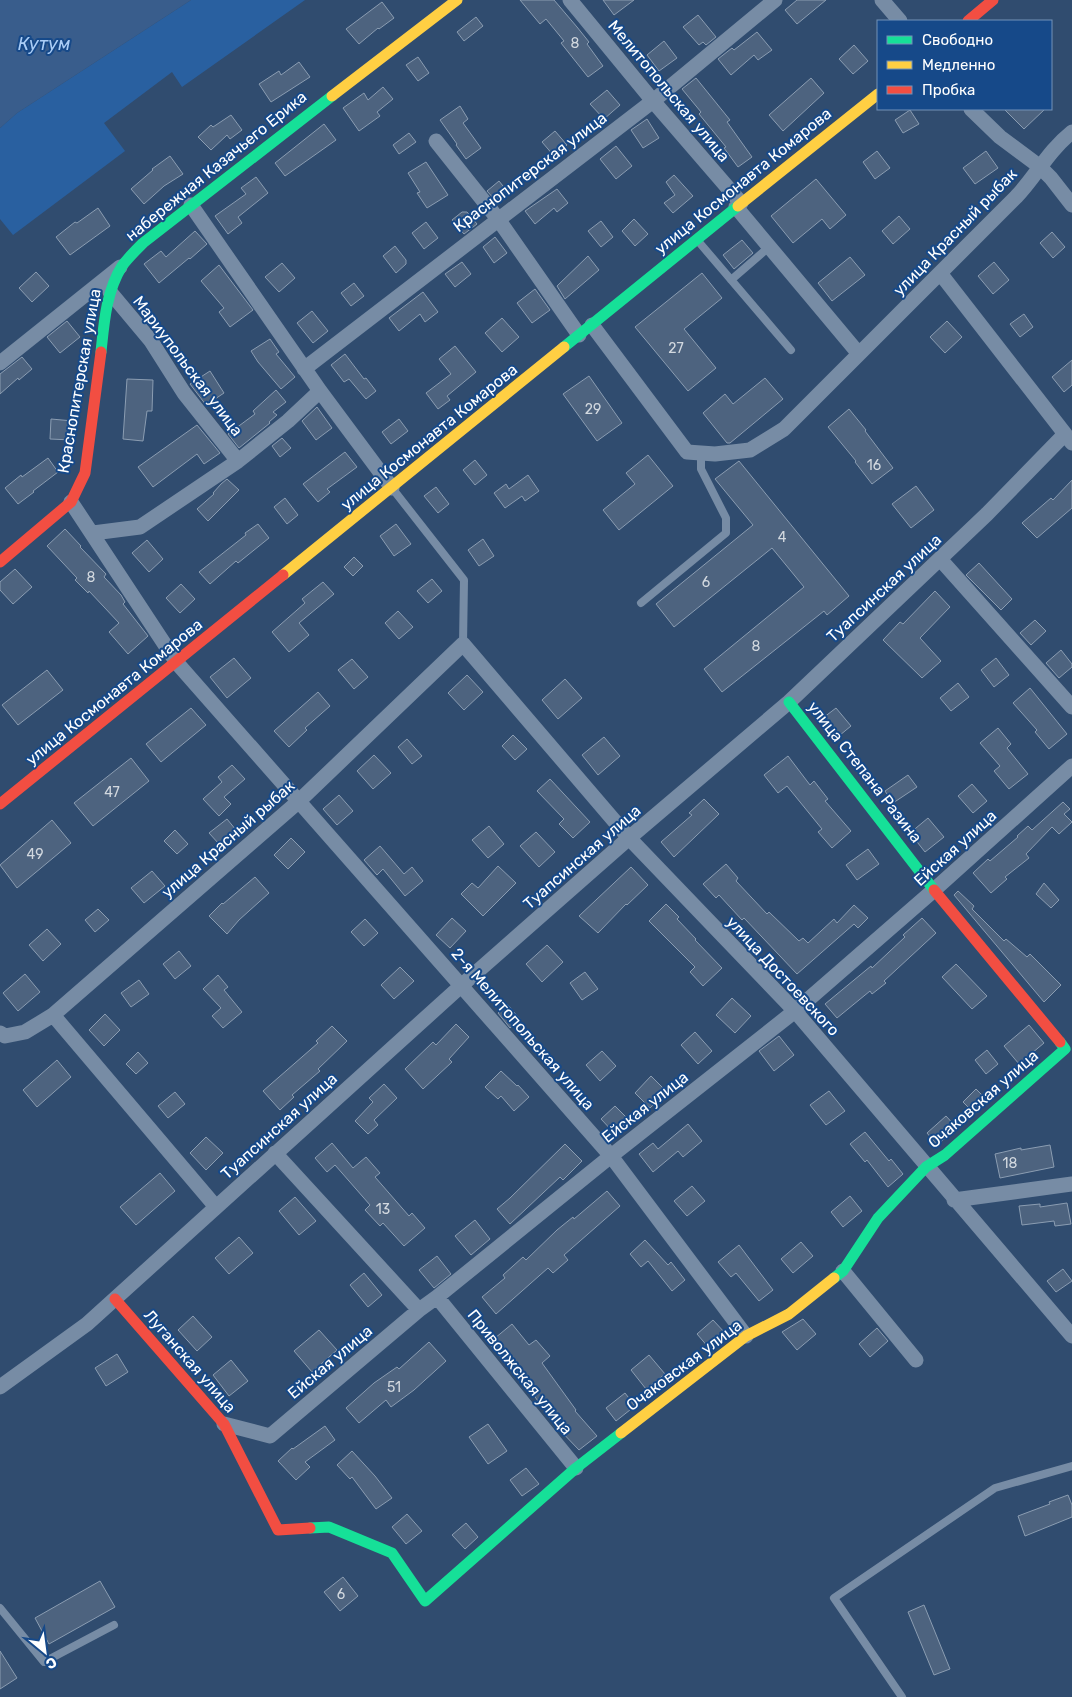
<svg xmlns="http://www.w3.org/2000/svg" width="1072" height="1697" viewBox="0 0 1072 1697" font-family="Rubik,sans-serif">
<rect width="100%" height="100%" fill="#304c6f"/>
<path fill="#2960a0" d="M191 0H305L182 87 172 72 104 123 125 151 13 235 0 219V128L17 113Z"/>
<path fill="#395d8c" d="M0 0H191L17 113 0 128Z"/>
<path fill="#4d637f" stroke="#8b9db2" d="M520 0H554L577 27 589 42 587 44 603 66 588 77 561 43 564 41 546 19 540 24Z
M603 0H634L614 15Z
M797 0H826L797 24 785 10Z
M382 2 394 18 379 29 378 28 359 44 346 29Z
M698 15 716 37 706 45 703 42 699 45 683 27Z
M476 17 483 26 464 41 457 32Z
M757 32 772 50 758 60 754 55 731 75 718 59 732 48 734 50Z
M664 41 677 58 659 71 647 55Z
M854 45 868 61 853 74 839 59Z
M418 57 429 73 418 81 406 65Z
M299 62 310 77 271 102 259 84 279 71 281 75Z
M696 78 730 120 727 122 752 157 738 167 724 148 726 147 699 114 701 112 682 89Z
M811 78 824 93 783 131 769 115Z
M383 87 393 99 377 112 380 116 359 131 343 108 364 93 368 100Z
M607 90 620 105 604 119 590 104Z
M460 106 468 119 463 123 481 148 466 159 456 145 457 144 440 120Z
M1004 109H1045L1024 129Z
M910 110 919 124 903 133 895 120Z
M231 115 242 130 230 139 227 135 211 150 198 137 211 125 213 127Z
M647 119 659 138 643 148 631 130Z
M324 124 336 140 285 176 275 163Z
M555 131 567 145 554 156 542 142Z
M409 133 416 142 399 154 393 145Z
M616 146 632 166 616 179 600 159Z
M877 151 890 168 875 179 863 162Z
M986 151 998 168 975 184 963 168Z
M170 156 183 174 164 186 144 204 131 189 153 170 152 169Z
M426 162 448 195 427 208 417 193 420 192 408 173Z
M674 175 693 196 673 213 664 203 675 195 666 182Z
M256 177 268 193 238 217 242 223 228 234 215 216 246 194 241 188Z
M816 179 846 215 830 229 822 219 793 243 771 216Z
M499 181 507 191 495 200 487 191Z
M557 189 568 203 557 212 554 208 535 224 525 211Z
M98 208 110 226 70 255 56 237 75 222 77 223Z
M462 212H467L477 224 464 234 452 220Z
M899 216 910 229 893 244 882 231Z
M634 219 648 234 635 246 622 231Z
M601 221 613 237 601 247 588 231Z
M426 222 438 238 424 249 412 233Z
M195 231 207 244 190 259 189 258 159 283 144 264 161 251 166 257Z
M1052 232 1065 247 1053 258 1040 243Z
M495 237 507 253 494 263 483 247Z
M742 240 753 253 734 269 723 255Z
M395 246 406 260V264L396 273 383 256Z
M588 256 599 270 565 299 557 286Z
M850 257 865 275 832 301 818 283Z
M462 262 471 274 455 287 445 274Z
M994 262 1009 280 993 294 978 276Z
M282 263 295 278 279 292 265 277Z
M219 265 253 310 230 327 219 312 224 308 201 281Z
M36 272 49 286 32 302 19 288Z
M702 273 722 298 684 329 716 368 688 391 635 327Z
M354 283 364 296 351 306 341 293Z
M535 289 550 310 532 323 517 303Z
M423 292 438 312 425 322 420 314 399 331 389 318Z
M312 311 328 331 313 343 297 323Z
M1024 314 1033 327 1020 337 1010 324Z
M502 318 519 337 502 352 485 333Z
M67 321 80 337 60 353 47 337Z
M947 321 962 337 945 353 930 337Z
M270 339 279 352 276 354 295 377 281 389 258 362 251 351Z
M455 346 476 372 447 396 450 400 438 409 426 393 451 374 439 359Z
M345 354 364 379 366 378 376 391 366 399 349 379 344 382 331 365Z
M22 357 32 369 19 380 18 378 0 394V374Z
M1072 360V385L1064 392 1052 377Z
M210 371 224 393 206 405 190 384Z
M589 376 622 423 597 441 563 394Z
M765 378 783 399 730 443H727L703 413 725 394 733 404Z
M127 379 153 380 152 411H147L143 441 123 439Z
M276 390 286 402 273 412 277 415 269 422 270 423 239 448 228 434 255 414 253 411Z
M317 407 332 428 316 440 302 421Z
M849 409 866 430 865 431 893 468 872 484 855 462 856 461 828 427Z
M51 419 73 421 72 440 50 439Z
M399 419 408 431 391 444 382 432Z
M197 425 220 453 204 464 197 454 153 487 138 467Z
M282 438 291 448 280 457 272 446Z
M345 452 357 467 327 489 330 492 318 502 303 484Z
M648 455 673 486 619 530 603 510 635 484 626 473Z
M48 458 58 472 33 491 34 492 18 504 5 488 21 475 22 477Z
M475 460 487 475 475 485 463 470Z
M739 461 849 596 827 615 824 611 722 692 704 669 804 587 772 548 674 627 656 604 753 525 715 479Z
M528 475 539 491 525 501 522 496 505 508 494 493 506 484 509 489Z
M227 479 239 490 208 521 197 509 214 494 213 493 221 484Z
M1072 480V508L1037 538 1022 523 1051 498 1053 500Z
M916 486 934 510 911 528 892 504Z
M436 487 449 504 438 513 424 496Z
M285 498 298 515 287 524 274 507Z
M258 524 269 538 238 563 236 561 210 584 199 572 246 535 245 533Z
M396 524 411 544 394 556 380 536Z
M65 529 81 546 80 547 106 574 104 577 121 595 125 602 123 604 148 636 128 654 109 632 119 623 89 591 88 593 75 580 77 578 47 546Z
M483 539 494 556 479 566 468 550Z
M147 540 163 559 149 572 132 553Z
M354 557 363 566 353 576 344 567Z
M979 563 1012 599 1001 610 966 575Z
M15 569 32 587 13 604 0 590V582Z
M432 579 442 591 428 603 417 591Z
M323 582 334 594 299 623 309 635 289 652 272 632 305 603 302 599Z
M181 584 195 599 180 613 166 598Z
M935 591 950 607 920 638 941 661 922 678 883 640 900 622 903 624Z
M398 611 413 627 399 639 385 623Z
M1035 620 1046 631 1031 645 1020 633Z
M1061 650 1072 664V667L1059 678 1046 663Z
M234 658 251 678 227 698 210 677Z
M996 658 1009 675 994 687 981 670Z
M352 659 368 677 354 689 338 670Z
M47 670 63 690 18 725 2 705Z
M467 675 483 692 464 710 448 693Z
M565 679 582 698 558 719 542 700Z
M958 683 969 697 951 711 940 698Z
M1030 688 1067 734 1049 749 1035 732 1037 730 1013 703Z
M318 692 330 706 305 728 307 730 289 747 274 731Z
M191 708 206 725 161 762 146 744Z
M836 708 851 726 834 740 819 721Z
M998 728 1011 744 1007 748 1028 774 1009 789 994 771 1000 766 980 743Z
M513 735 527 749 515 760 502 746Z
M604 737 620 756 598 775 582 755Z
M407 739 422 756 412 764 398 747Z
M374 755 391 773 373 789 357 771Z
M788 756 810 785 814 781 828 799 825 801 851 831 832 848 818 832 822 829 787 786 778 793 764 775Z
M131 758 149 781 93 826 74 803Z
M232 765 245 779 224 797 231 804 219 816 203 799 222 782 218 777Z
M908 775 917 787 893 803 885 791Z
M550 779 590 822 573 838 559 824 564 819 537 791Z
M972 784 987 801 973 813 958 796Z
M339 795 353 811 337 825 323 809Z
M704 799 719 814 674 857 661 842 692 815 689 813Z
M1063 802 1070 809 1064 814 1072 822 1059 834 1052 827 1026 854 1029 858 1005 877 1007 879 991 893 973 873 988 859 990 861 1018 837 1017 836 1028 826 1032 830Z
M928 818 944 837 925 852 910 833Z
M227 819 236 830 219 844 209 833Z
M52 820 71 843 17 888 0 865Z
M489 826 504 844 488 858 472 840Z
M175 830 188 844 177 854 164 841Z
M536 832 555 852 539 867 520 846Z
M291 838 305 852 288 869 274 855Z
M380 846 404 874 412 867 423 881 405 896 383 869 377 875 364 860Z
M868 849 879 864 857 880 846 865Z
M726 864 738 878 736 881 767 914 769 912 799 941 803 938 808 943 834 919 837 923 854 905 868 918 858 928 854 924 797 974 744 918 742 920 719 895 716 898 703 884Z
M498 866 516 883 483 916 461 894 472 883 478 888Z
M631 867 648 885 627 905 626 904 598 933 579 916Z
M152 871 165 886 144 903 131 888Z
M255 877 269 893 239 920 227 934 209 916 222 903 223 904Z
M1044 883 1059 900 1051 908 1036 894Z
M958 891 974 906 972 909 1004 941 1006 939 1027 957 1030 954 1061 985 1044 1002 954 895Z
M666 904 679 917 677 919 696 939 695 940 722 968 703 986 690 972 695 967 649 921Z
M98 909 109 920 95 932 85 920Z
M452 918 466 931 450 948 436 935Z
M922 918 936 933 884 981 886 983 872 994 870 991 837 1018 825 1004 871 966 872 968 905 937 903 935Z
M365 919 378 933 364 946 351 932Z
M47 929 61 944 43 961 29 945Z
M547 945 563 962 542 982 526 964Z
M179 951 191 966 175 979 163 964Z
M956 964 987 996 972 1009 942 977Z
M400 967 414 981 394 999 381 985Z
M585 972 598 989 582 1000 570 983Z
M25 974 40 992 18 1011 3 993Z
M218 975 228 987 224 990 242 1012 223 1028 212 1016 221 1008 203 989Z
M139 980 149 994 131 1007 121 993Z
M732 998 751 1016 735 1033 716 1015Z
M507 1004 520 1019 510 1028 498 1013Z
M105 1014 120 1030 104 1046 89 1030Z
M456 1024 469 1037 449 1059 452 1062 423 1089 405 1069 433 1042 436 1045Z
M1029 1025 1044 1043 1019 1064 1004 1046Z
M332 1026 347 1041 318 1069 320 1071 292 1095 294 1097 280 1110 263 1091 318 1043 316 1041Z
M695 1032 712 1051 698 1064 681 1045Z
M779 1036 794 1055 774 1071 759 1051Z
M987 1050 998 1064 986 1074 975 1060Z
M602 1051 616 1066 600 1081 586 1065Z
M138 1052 148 1063 136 1074 126 1064Z
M57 1060 71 1077 37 1107 23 1090Z
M501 1071 517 1086 518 1085 529 1097 514 1111 501 1096 498 1099 485 1087Z
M651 1076 667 1092 650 1108 635 1093Z
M384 1084 397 1098 374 1120 378 1125 368 1134 355 1121 373 1102 369 1098Z
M976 1089 988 1101 974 1113 963 1102Z
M829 1091 845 1111 826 1125 810 1105Z
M175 1092 185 1104 168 1118 158 1106Z
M615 1106 629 1120 615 1134 601 1119Z
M946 1116 957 1128 937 1145 927 1133Z
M688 1124 702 1141 683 1157 678 1151 653 1172 639 1154 653 1143 658 1149Z
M865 1132 889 1161 891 1159 903 1174 888 1187 867 1160 865 1162 850 1144Z
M206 1137 223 1153 206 1170 190 1153Z
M332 1143 353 1168 366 1157 380 1173 375 1177 409 1216 412 1213 425 1228 404 1246 383 1223 380 1226 365 1210 370 1205 335 1165 327 1172 315 1158Z
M565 1144 582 1161 563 1180 560 1177 510 1224 497 1209 510 1198Z
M1050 1145 1054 1167 1000 1178 995 1154 1021 1148V1150Z
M160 1173 175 1191 136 1225 120 1207Z
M692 1186 705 1201 687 1216 674 1201Z
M607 1191 620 1206 564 1255 568 1260 553 1273 548 1268 496 1314 482 1297 505 1278 503 1275 523 1257 526 1260 557 1230 573 1217 574 1219Z
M850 1196 862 1211 843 1227 831 1212Z
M295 1197 316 1221 299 1235 279 1211Z
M1067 1203 1071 1224 1055 1226 1054 1221 1022 1225 1019 1206 1040 1204V1207Z
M475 1220 490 1239 471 1255 455 1236Z
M239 1237 253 1253 229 1274 215 1258Z
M645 1240 668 1265 671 1262 685 1280 672 1291 648 1261 641 1267 630 1254Z
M801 1242 813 1256 793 1273 781 1259Z
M739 1245 773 1290 759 1301 736 1273 731 1277 718 1262Z
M437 1256 451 1274 434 1288 419 1270Z
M1063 1269 1072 1281 1056 1292 1047 1281Z
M364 1273 382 1295 368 1307 350 1285Z
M193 1316 212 1337 197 1351 178 1330Z
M803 1319 816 1334 797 1350 782 1332Z
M713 1320 726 1334 709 1348 697 1334Z
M512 1324 529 1345 536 1340 550 1356 542 1363 576 1410 575 1411 597 1436 579 1450 555 1425 523 1380 521 1381 489 1343Z
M877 1328 888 1341 870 1357 859 1344Z
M319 1330 337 1350 312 1372 294 1351Z
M429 1342 446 1361 414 1390 391 1407 386 1400 359 1423 346 1408 374 1383 397 1367 399 1369Z
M117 1354 128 1372 106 1386 95 1368Z
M649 1355 665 1374 646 1389 631 1370Z
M231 1360 248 1381 229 1396 213 1375Z
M625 1393 635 1406 616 1421 606 1408Z
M488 1424 507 1451 488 1464 469 1437Z
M325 1426 335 1440 305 1462 310 1467 296 1480 278 1461 292 1448 293 1449Z
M352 1451 375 1476 392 1498 376 1509 352 1477 350 1479 337 1465Z
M526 1468 539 1484 522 1496 510 1480Z
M1068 1495 1072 1505V1517L1025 1536 1018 1516 1050 1504 1049 1502Z
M407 1514 422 1531 406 1544 392 1527Z
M466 1523 478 1537 465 1549 452 1535Z
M343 1577 358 1596 340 1611 324 1592Z
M100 1581 115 1607 49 1644 35 1618Z
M924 1605 950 1669 934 1675 908 1612Z
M0 1651 17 1678 0 1689Z"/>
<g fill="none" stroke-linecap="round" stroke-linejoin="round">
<path stroke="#778ca5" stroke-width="8" d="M698 241 791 350
M731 280 769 247
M392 488 464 580 463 644
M641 603 726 533V518L701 469V454
M0 1608 44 1662 114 1625
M902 1697 834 1598 995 1488 1072 1466"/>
<path stroke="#778ca5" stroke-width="15" d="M570 0 653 101 741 203
M882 0 900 21
M971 109 1000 137 1039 166 1051 178 1072 205
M436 141 498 219 579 335
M191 205 320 391 392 488
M736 207 859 354
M940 273 1072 443
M110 292 151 341 184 393 238 461
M592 325 687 452 715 454 750 450 784 429 1016 197C1037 175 1047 152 1072 132
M0 363 120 267
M304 369 653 101 775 0
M71 502 177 663 611 1156 746 1336
M93 533 140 527 238 461 288 421 320 391
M940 559 1072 707
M53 1015 216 1207
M0 1033 5 1036 25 1032 53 1015 298 802 463 644 629 838 795 1011 1072 1336
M275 1153 419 1310
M954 1200 1072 1184
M843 1271 916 1360
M437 1297 576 1468
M0 1387 87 1324 462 985 629 838 789 702 987 514 1065 434
M224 1424 270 1436 419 1310 437 1297 611 1156 795 1011 934 890 1072 766"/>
<path stroke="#16e098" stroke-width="11" d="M564 347 738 206
M101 352C104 323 106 292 122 266 128 258 136 250 143 243L332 96
M789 702 934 890
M834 1278 843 1271 878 1218 926 1167 945 1155 1065 1049 1060 1042
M310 1528 329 1527 392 1553 425 1601 576 1468 621 1433"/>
<path stroke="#ffcf43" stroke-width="11" d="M332 96 457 0
M738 206 878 94
M283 575 564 347
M621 1433 746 1336 789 1314 834 1278"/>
<path stroke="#f24e42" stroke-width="11" d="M968 21 993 0
M0 562 71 502 85 473 101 352
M0 804 283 575
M934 890 1060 1042
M115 1299 224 1424 278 1530 310 1528"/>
</g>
<g text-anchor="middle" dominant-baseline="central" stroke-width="4" stroke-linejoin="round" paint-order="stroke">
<g font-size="14" fill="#d2d8df">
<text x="575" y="43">8</text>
<text x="676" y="348">27</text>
<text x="593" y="409">29</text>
<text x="874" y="465">16</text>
<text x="782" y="537">4</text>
<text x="91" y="577">8</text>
<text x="706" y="582">6</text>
<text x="756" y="646">8</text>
<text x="112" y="792">47</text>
<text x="35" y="854">49</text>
<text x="1010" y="1163">18</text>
<text x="383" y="1209">13</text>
<text x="394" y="1387">51</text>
<text x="341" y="1594">6</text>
</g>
<g font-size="16" fill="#fff" stroke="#164989">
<text transform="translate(669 91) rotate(50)">Мелитопольская улица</text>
<text transform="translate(216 166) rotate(-39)">набережная Казачьего Ерика</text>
<text transform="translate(530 172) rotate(-37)">Краснопитерская улица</text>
<text transform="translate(743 181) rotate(-39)">улица Космонавта Комарова</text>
<text transform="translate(955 232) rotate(-46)">улица Красный рыбак</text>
<text transform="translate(188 366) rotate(53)">Мариупольская улица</text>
<text transform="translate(79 381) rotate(-80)">Краснопитерская улица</text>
<text transform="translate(429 437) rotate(-39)">улица Космонавта Комарова</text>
<text transform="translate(884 588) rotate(-43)">Туапсинская улица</text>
<text transform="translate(114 692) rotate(-39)">улица Космонавта Комарова</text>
<text transform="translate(865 772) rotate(52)">улица Степана Разина</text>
<text transform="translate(228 839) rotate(-41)">улица Красный рыбак</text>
<text transform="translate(955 848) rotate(-42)">Ейская улица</text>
<text transform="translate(582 857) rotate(-41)">Туапсинская улица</text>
<text transform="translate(783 976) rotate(47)">улица Достоевского</text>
<text transform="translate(523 1029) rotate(49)">2-я Мелитопольская улица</text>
<text transform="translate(983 1099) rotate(-41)">Очаковская улица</text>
<text transform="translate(645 1107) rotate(-38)">Ейская улица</text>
<text transform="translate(279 1126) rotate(-42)">Туапсинская улица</text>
<text transform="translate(190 1361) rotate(49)">Луганская улица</text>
<text transform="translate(330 1362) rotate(-40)">Ейская улица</text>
<text transform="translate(684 1365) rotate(-37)">Очаковская улица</text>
<text transform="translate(520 1372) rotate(51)">Приволжская улица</text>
</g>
<g font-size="18" font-style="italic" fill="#aacdf6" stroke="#164989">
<text x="44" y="44">Кутум</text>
</g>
</g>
<rect x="877" y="20" width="175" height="90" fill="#164989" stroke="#7392b8"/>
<rect x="887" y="36" width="25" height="8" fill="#16e098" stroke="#7392b8"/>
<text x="922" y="45" font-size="15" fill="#ffffff">Свободно</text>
<rect x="887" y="61" width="25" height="8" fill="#ffcf43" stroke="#7392b8"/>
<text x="922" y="70" font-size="15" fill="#ffffff">Медленно</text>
<rect x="887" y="86" width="25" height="8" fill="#f24e42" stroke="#7392b8"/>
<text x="922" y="95" font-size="15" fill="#ffffff">Пробка</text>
<g transform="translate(45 1652) rotate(151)" stroke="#164989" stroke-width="4" paint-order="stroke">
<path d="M0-4L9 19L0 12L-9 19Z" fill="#ffffff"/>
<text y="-8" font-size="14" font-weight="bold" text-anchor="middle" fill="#ffffff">С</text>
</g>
</svg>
